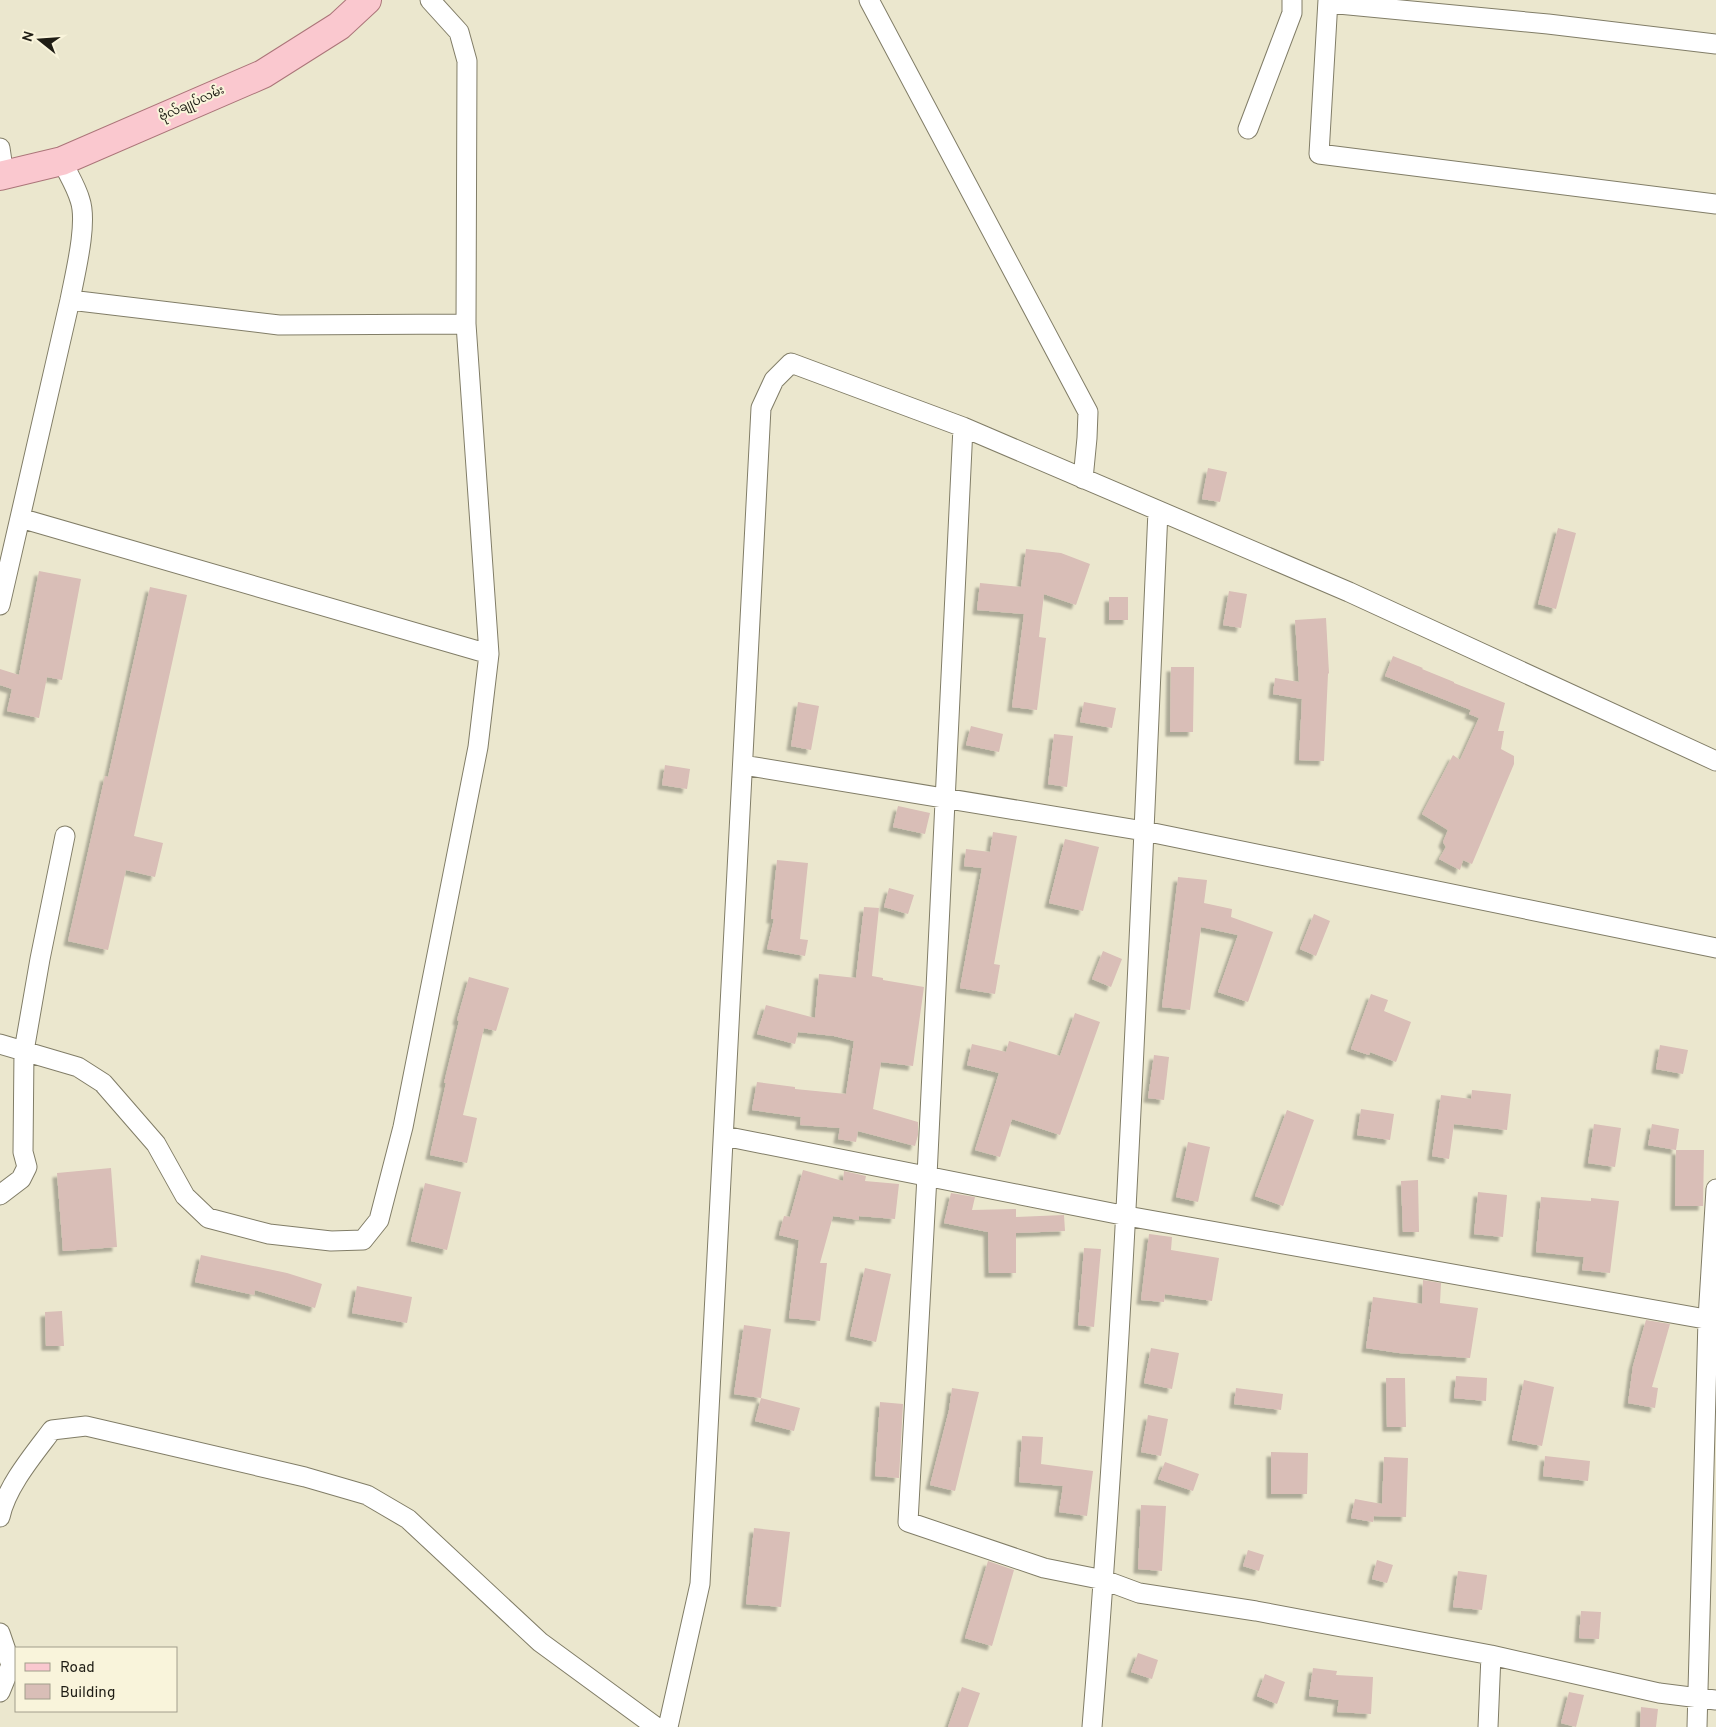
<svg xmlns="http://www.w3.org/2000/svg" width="1716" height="1727" viewBox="0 0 1716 1727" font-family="Overpass,'Noto Sans Myanmar',sans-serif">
<defs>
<filter id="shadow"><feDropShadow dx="-4.5" dy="4.5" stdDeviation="1" flood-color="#0004"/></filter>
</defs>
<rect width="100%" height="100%" fill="#ebe7ce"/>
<path fill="#d9beb7" filter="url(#shadow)" d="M1208 468 1227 472 1220 502 1202 499Z
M1558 528 1576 533 1556 609 1538 604Z
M1026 549 1061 553 1090 564 1076 605 1044 594 1039 637 1046 638 1037 710 1012 707 1024 614 977 610 980 583 1021 587Z
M39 571 81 579 62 680 47 677 39 718 7 711 12 689 0 685V669L19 675Z
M150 587 187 595 134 836 163 843 155 877 126 870 108 950 68 941 105 776 108 777Z
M1229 591 1247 594 1241 628 1223 625Z
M1109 597H1128V620H1109Z
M1326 618 1329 673 1328 674 1324 761 1299 760 1302 699 1273 694 1275 678 1299 682 1295 620Z
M1393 656 1423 668 1422 669 1454 682V683L1505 703 1498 731H1504L1501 749 1514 756V764L1472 864 1463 860 1460 870 1439 859 1446 847 1443 842 1448 830 1422 814 1453 755 1460 760 1479 718 1469 714 1471 710 1385 676Z
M1171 667H1194L1193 732H1170Z
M798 702 819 706 811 750 791 746Z
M1084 702 1116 708 1112 728 1080 722Z
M971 726 1003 734 999 752 966 745Z
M1054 734 1073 736 1067 787 1048 784Z
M665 765 690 769 687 789 662 785Z
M898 806 930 813 925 834 893 827Z
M993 832 1017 836 994 964 1000 965 995 994 960 988 982 868 964 866 966 849 990 852Z
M1065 839 1099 847 1083 911 1049 903Z
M777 860 808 863 800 939 808 940 805 956 767 949 774 919H771Z
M1178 877 1207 880 1204 903 1232 909 1231 917 1273 932 1248 1002 1218 992 1238 935 1201 927 1190 1010 1162 1007Z
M889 888 914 895 908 914 884 907Z
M864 907 879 908 872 976 883 978V980L924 987 913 1066 881 1062 873 1109 918 1122V1135L915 1146 858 1131 856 1142 838 1139 840 1128 800 1125 801 1117 752 1110 757 1082 795 1087V1089L846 1094 854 1041 834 1036 798 1032 795 1044 757 1034 766 1005 815 1018 819 974 856 978Z
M1314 914 1330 921 1316 956 1300 949Z
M1103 951 1122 959 1111 987 1092 979Z
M469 977 509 988 496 1031 484 1028 463 1115 477 1118 467 1163 430 1155 446 1083H444L459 1021 457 1020Z
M1371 994 1388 1000 1384 1011 1411 1022 1396 1062 1370 1052 1369 1055 1351 1049Z
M1075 1013 1100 1022 1060 1135 1012 1119 1000 1157 975 1150 999 1073 967 1065 972 1044 1006 1052 1009 1041 1060 1056Z
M1660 1045 1688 1050 1683 1074 1656 1069Z
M1154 1055 1169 1057 1164 1100 1148 1098Z
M1472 1090 1511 1094 1507 1130 1454 1124 1449 1159 1432 1156 1441 1095 1471 1099Z
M1361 1109 1394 1114 1390 1140 1357 1135Z
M1287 1110 1314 1120 1283 1206 1255 1196Z
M1594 1124 1621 1128 1615 1167 1588 1163Z
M1652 1124 1679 1129 1676 1150 1648 1145Z
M1188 1142 1210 1147 1198 1202 1176 1197Z
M1676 1150H1704L1703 1206H1675Z
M111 1168 117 1247 63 1251 57 1173Z
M803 1170 843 1181 844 1171 866 1176 865 1181 899 1184 895 1219 859 1216V1220L833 1216 820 1263H827L820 1321 789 1318 799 1240 779 1235 784 1216 790 1217Z
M1418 1180 1419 1232H1403L1401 1181Z
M425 1183 461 1192 447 1250 411 1241Z
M1478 1192 1507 1195 1503 1237 1474 1234Z
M951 1193 975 1197 972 1210 1016 1209V1217L1064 1215 1065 1231 1016 1233V1273H989L988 1232 944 1223Z
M1541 1197 1591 1201V1198L1619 1201 1610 1273 1582 1270 1584 1257 1536 1252Z
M1149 1234 1172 1237 1171 1250 1219 1258 1212 1301 1165 1294 1164 1302 1141 1300Z
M1084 1248 1101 1249 1094 1327 1078 1325Z
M201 1255 287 1273 322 1284 315 1308 255 1290 254 1295 195 1282Z
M865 1268 891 1274 876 1342 850 1336Z
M1423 1280 1441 1283 1440 1303 1478 1308 1470 1358 1399 1353 1366 1348 1373 1297 1422 1304Z
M357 1286 412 1297 407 1323 352 1313Z
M62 1311 64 1346H46L45 1312Z
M1646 1320 1670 1324 1652 1387 1658 1388 1655 1408 1628 1403 1633 1366Z
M744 1325 771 1329 761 1398 734 1394Z
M1151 1348 1179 1353 1172 1389 1144 1383Z
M1456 1376 1487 1378 1486 1401 1454 1398Z
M1386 1378H1405L1406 1427H1387Z
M1524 1380 1554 1387 1542 1446 1512 1440Z
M952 1388 979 1392 955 1491 930 1485 949 1410Z
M1236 1388 1283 1394 1281 1410 1234 1404Z
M761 1398 800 1408 794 1431 755 1421Z
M880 1402 903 1404 899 1478 875 1476Z
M1148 1415 1168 1419 1161 1456 1141 1452Z
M1022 1436 1043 1437 1041 1464 1093 1471 1087 1516 1059 1512 1063 1486 1019 1482Z
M1271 1452 1308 1453 1307 1494H1271Z
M1545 1456 1590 1461 1588 1481 1543 1476Z
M1384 1457 1408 1458 1406 1517 1374 1516 1373 1522 1351 1518 1355 1499 1382 1504Z
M1165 1462 1199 1474 1193 1491 1158 1479Z
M1141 1505 1166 1506 1162 1571 1138 1569Z
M754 1528 790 1532 781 1607 746 1604Z
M1248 1550 1264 1555 1259 1571 1243 1566Z
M1377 1560 1393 1565 1387 1583 1372 1579Z
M988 1561 1014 1570 992 1646 965 1638Z
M1458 1571 1487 1575 1482 1610 1453 1607Z
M1581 1611 1601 1612 1599 1639 1579 1638Z
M1138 1653 1158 1660 1152 1679 1131 1672Z
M1313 1668 1337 1671 1336 1675 1373 1677 1371 1714 1337 1712 1339 1700 1309 1696Z
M1265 1674 1285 1682 1277 1704 1257 1696Z
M962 1687 980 1693 968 1727H948Z
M1569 1692 1584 1695 1576 1727 1561 1723Z
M1641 1707 1658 1709 1656 1727H1640Z"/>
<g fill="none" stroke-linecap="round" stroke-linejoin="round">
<defs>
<path id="street" d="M869 0 1088 412 1087 438 1083 479
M1328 0 1319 154 1716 204
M1328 3 1548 24 1716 44
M1248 129 1292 13V0
M0 148 4 175
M70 300 279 325 466 324
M963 427 927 1176 908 1522 1044 1568 1104 1580 1139 1593 1256 1611 1491 1655 1659 1693 1716 1700
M20 518 489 654
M0 605 70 300C75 274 88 223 80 200 76 186 68 174 62 161
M743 765 1144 831 1716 948
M0 1044 78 1067 103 1083 156 1144 185 1196 208 1218 269 1234 331 1241 363 1240 379 1220 403 1127 478 747 489 654 466 324 467 61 459 32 430 0
M724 1136 1127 1216 1716 1321
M0 1195 21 1179 27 1167 23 1152 24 1051 40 959 65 836
M0 1517C6 1487 34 1454 52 1430L86 1426 305 1477 367 1495 408 1519 540 1642 656 1727
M0 1633 11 1665 0 1692
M668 1727 700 1584 761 408 774 380 791 363 963 427 1349 592 1716 761
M1092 1727C1125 1322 1140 916 1158 511
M1488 1727 1491 1655
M1697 1727 1708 1319 1716 1189"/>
<path id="primary" d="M0 176 62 161 263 74 339 26 367 0"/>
</defs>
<use href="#street" stroke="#817d67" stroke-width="21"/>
<use href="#primary" stroke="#ab7579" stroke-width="30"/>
<use href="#street" stroke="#fff" stroke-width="19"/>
<use href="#primary" stroke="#fac8cf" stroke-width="28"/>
</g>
<g text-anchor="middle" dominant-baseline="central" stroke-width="4" stroke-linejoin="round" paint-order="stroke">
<g font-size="12" fill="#1f1d15" stroke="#f9f4db">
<text transform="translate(192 104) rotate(-24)">ဗိုလ်ချုပ်လမ်း</text>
</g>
</g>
<rect x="15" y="1647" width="162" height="65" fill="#f9f4db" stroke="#a29e8c"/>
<rect x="25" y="1663" width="25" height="8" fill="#fac8cf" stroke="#a29e8c"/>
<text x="60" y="1672" font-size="15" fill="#1f1d15">Road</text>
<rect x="25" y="1684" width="25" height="15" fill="#d9beb7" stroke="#a29e8c"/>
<text x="60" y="1697" font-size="15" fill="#1f1d15">Building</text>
<g transform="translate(40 40) rotate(287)" stroke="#f9f4db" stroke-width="4" paint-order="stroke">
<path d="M0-4L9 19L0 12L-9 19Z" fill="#1f1d15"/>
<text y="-8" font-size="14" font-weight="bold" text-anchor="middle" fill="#1f1d15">N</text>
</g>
</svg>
